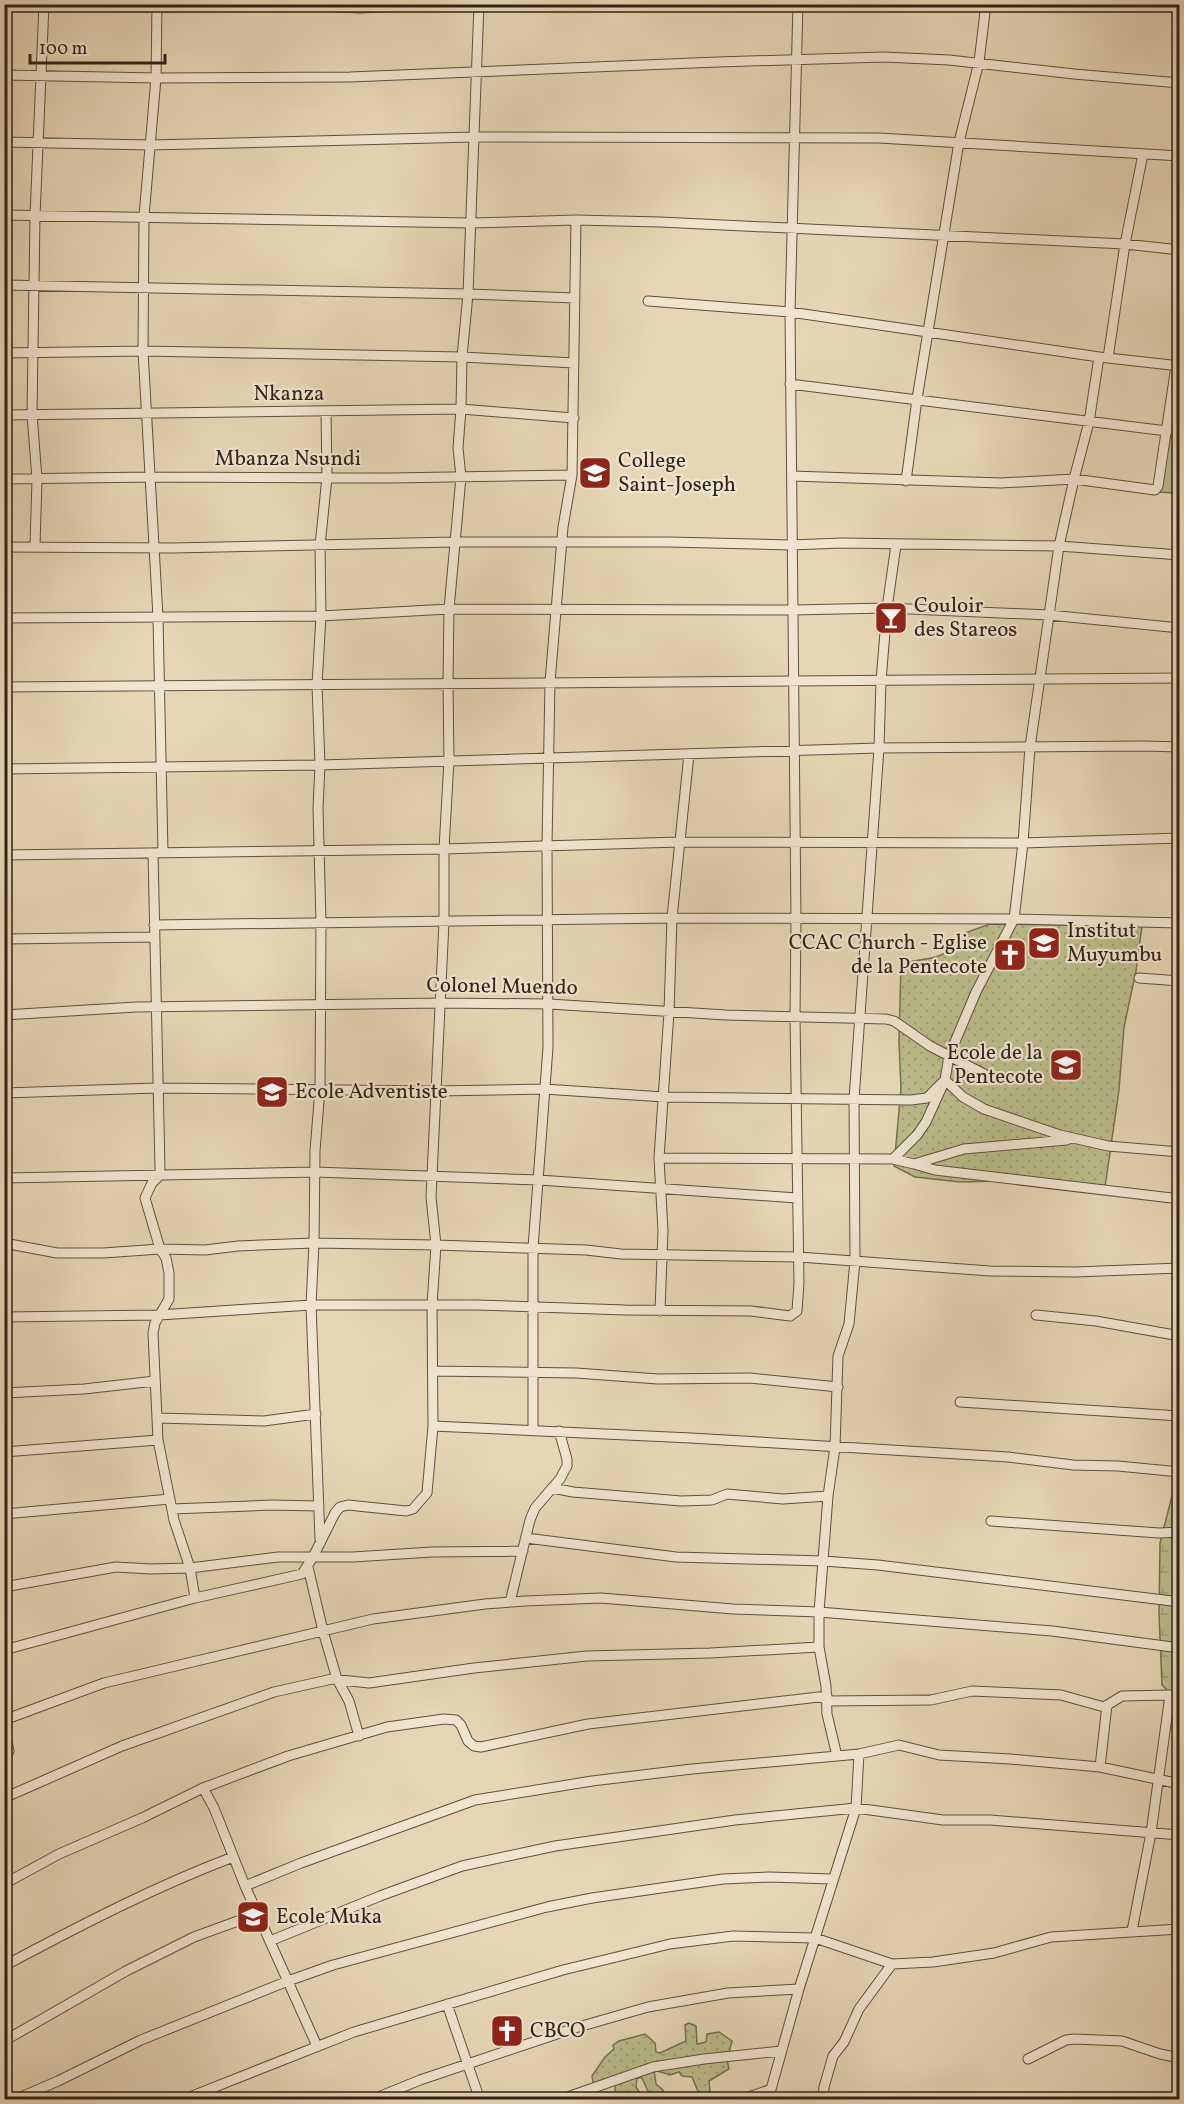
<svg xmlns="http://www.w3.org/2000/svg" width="1184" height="2104" viewBox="0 0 1184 2104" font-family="Vollkorn,serif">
<defs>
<pattern id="grass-dots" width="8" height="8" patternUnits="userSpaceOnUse" patternTransform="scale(1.5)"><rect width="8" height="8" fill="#babc8a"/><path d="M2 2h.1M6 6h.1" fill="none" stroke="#a0a176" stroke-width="1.8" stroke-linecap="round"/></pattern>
<pattern id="wetland-marsh" width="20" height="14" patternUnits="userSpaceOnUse" patternTransform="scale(1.5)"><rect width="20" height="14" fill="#babc8a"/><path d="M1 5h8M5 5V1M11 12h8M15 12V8" fill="none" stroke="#a0a176"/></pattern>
</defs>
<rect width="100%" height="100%" fill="#e6d6b5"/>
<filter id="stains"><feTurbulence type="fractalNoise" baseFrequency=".00333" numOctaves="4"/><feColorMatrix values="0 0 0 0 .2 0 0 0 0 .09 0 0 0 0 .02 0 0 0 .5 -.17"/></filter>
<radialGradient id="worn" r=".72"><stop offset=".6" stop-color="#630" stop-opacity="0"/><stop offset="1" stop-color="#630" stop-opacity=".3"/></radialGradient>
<path fill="url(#grass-dots)" stroke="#757052" stroke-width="1.5" d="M990 924 1142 926 1136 971 1124 1027 1119 1090 1104 1194 1000 1181 960 1182 915 1177 894 1166 901 1089 899 1041 901 964C929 955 943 965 959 935Z
M689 2023 696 2026 697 2044 706 2042 707 2034 719 2032 732 2041 727 2060 729 2069 709 2081 710 2090 704 2099H695L699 2094 692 2077 682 2076 679 2072 670 2075 654 2070 656 2084 663 2090 664 2095 652 2100 642 2078H637L636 2087 643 2099 621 2100 615 2094V2085L598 2084 593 2082 592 2076 605 2057 614 2049 613 2045 619 2041 645 2034 655 2043 656 2052 660 2053 686 2041 685 2025Z"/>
<path fill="url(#wetland-marsh)" stroke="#757052" stroke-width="1.5" d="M1179 1475 1180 1695 1177 1700 1162 1685 1159 1614 1160 1543 1172 1496Z"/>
<path fill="#babc8a" stroke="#757052" stroke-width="1.5" d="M1178 371H1179V498L1174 493 1159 492Z"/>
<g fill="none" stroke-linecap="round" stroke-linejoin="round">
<defs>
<path id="minor" d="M46 4 157 7 296 5 359 8 454 4
M157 4 156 78 144 216 143 351 158 617 163 853
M577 4H584
M4 75 156 78 350 77 718 62 884 57 949 60 1074 74 1180 83
M4 142 150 145 474 137 879 138 1180 156
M4 215 471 223 576 220 660 222 1125 244 1180 250
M4 285 468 294 575 298
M648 301 790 312 1099 357 1180 366
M4 353 143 351 462 357 574 363
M1108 358 1125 244 1143 154
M790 384 1167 431
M4 415 461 409 574 418
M792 476 1001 483 1074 479 1155 490 1158 486 1176 366
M4 479 151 477 391 478 572 475
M906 481 917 399 959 142 979 62 986 4
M896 545 887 608 881 681 879 748 854 1099 855 1261 849 1324 838 1356 835 1447 828 1496 819 1612V1647L826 1686 827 1714 837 1756 859 1754 899 1745 939 1755 1010 1759 1100 1767 1180 1784
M35 546 37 479 32 414 35 216 44 4
M4 547 173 548 455 542H669L791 545 842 543 1059 546 1180 555
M4 618 321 616 449 609 792 610 887 608 1049 615 1180 628
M4 687 1180 678
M4 769 320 765 879 748 1143 746 1180 747
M153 853 160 1169V1175L152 1183 145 1198 160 1249 166 1258 169 1273V1299L155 1323 153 1333 158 1440 174 1520 190 1568 195 1598
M4 855 444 849 680 842 1023 843 1180 838
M154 925 672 918 1014 919 1180 923
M4 939 154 937
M1139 978 1180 981
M4 1015 136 1007 440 1003 549 1004 726 1015 886 1019 894 1021 930 1046 984 1074
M4 1093 157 1088 437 1091 544 1089 664 1097 911 1100 927 1098 945 1080 963 1097 984 1109 1060 1135 1108 1146 1180 1152
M659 1158 893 1159 917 1135 926 1122 945 1080 949 1056 976 992 1014 919 1023 843 1030 747 1059 546 1074 479 1089 422 1099 357
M893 1159 914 1164 964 1149 1067 1140
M914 1164 935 1170 1180 1199
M4 1178 315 1172 539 1180 797 1198
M4 1243 57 1253H103L160 1249 205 1250 238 1246 314 1243 436 1245 586 1250 621 1254 799 1257 990 1271 1075 1272 1180 1268
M660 1311 663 1231 659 1158 669 1012 672 918 689 754
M1036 1315 1096 1321 1180 1336
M4 1317 159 1315 311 1305H477L625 1310 751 1311 790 1316 797 1311 799 1283 795 1017 796 919 790 312 798 4
M433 1371 576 1373 658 1379 750 1378 838 1387
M4 1393 84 1389 155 1381
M960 1402 1180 1416
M158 1418 264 1421 316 1414
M433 1426 432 1305 436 1245 431 1197 444 922V849L449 760 448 683 449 609 461 477 458 448 461 409 462 357 468 294 479 4
M533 1430V1248L548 1047 547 845 550 682 563 527 572 475 576 220
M4 1452 158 1440
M552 1488 573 1492 681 1501 712 1500 727 1494 783 1499 828 1496
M172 1509 272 1505 319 1506
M4 1514 170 1499
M991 1521 1159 1533 1180 1532
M526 1538 676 1557 823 1561 878 1565 1180 1602
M320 1539 311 1305 314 1243 315 1151 320 1089 321 923 318 808 320 765 317 685 321 616 320 546 327 477 326 412
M308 1567 323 1631 337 1679 349 1701 359 1736
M4 1587 116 1567 151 1569 190 1568 278 1557H353L432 1552 523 1551
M510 1602 530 1520 535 1508 560 1479 567 1466V1459L559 1431
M4 1650 195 1598 302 1574 313 1557 335 1513 340 1507 348 1505 406 1511 413 1509 427 1493 433 1426 691 1438 1008 1457 1073 1465 1118 1466 1180 1472
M826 1701 931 1700 972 1691 1061 1695 1104 1707 1122 1696 1170 1695 1151 1833 1132 1931
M4 1720 104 1683 373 1619 485 1604 525 1601 601 1598 733 1609 819 1612 1052 1631 1180 1648
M4 1727 9 1751 4 1758
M1100 1767 1107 1705
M203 1788 214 1808 245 1886 317 2046
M4 1798 122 1746 274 1692 332 1679 369 1683 474 1668 587 1656 710 1653 819 1647
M4 1884 59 1854 142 1818 203 1788 288 1756 387 1727 444 1719 456 1720 461 1725 468 1741 474 1746 481 1747 588 1724 827 1696
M245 1886 301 1863 475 1800 592 1781 692 1769 837 1756
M270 1941 380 1896 462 1866 555 1846 735 1820 856 1808 943 1820H990L1180 1835
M4 1966C79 1926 154 1887 233 1857
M447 2004 480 2100
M4 2041 126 1971 194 1937 257 1914
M1028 2059 1066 2040 1074 2039 1122 2041 1160 2054 1180 2058
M14 2100 58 2081 141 2040 288 1981 333 1965 547 1907 592 1898 723 1879 770 1877 833 1879
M182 2100 354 2032 563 1970 670 1944 733 1936 815 1938 892 1964 933 1962 994 1953 1051 1937 1180 1929
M371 2100 420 2080 575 2028 648 2007 728 1993 799 1989
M559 2100 653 2067 704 2059 781 2051
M740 2100 769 2090
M768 2100 799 1989 856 1808 859 1754
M823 2100 824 2087 833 2056 844 2042 859 2009 892 1964"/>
</defs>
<use href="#minor" stroke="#5e5041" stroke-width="11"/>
<use href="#minor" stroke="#efe4cf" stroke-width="9"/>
</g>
<defs>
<symbol id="school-square" viewBox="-11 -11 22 22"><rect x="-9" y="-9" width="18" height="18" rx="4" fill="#8f2418" stroke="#efe4cf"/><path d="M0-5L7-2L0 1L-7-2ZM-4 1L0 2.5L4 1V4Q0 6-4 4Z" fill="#fff"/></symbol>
<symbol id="bar-square" viewBox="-11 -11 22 22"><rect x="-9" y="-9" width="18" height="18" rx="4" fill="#8f2418" stroke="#efe4cf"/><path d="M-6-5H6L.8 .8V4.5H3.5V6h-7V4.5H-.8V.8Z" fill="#fff"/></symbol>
<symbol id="church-square" viewBox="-11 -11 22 22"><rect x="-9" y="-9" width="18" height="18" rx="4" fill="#8f2418" stroke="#efe4cf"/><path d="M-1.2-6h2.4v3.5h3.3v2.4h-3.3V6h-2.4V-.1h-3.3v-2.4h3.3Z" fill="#fff"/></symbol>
</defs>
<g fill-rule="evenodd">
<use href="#school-square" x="576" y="454" width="38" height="38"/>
<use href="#bar-square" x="872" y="599" width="38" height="38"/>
<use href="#school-square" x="1025" y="924" width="38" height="38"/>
<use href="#church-square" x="991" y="936" width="38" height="38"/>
<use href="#school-square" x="1047" y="1046" width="38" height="38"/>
<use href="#school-square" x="253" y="1073" width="38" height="38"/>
<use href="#school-square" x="234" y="1898" width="38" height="38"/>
<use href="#church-square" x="488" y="2012" width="38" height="38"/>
</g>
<g text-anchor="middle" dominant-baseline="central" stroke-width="4.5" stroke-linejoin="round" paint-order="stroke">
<g font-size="21" fill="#30231a" stroke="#efe4cf">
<text x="289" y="394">Nkanza</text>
<text x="288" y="459">Mbanza Nsundi</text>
<text transform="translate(502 987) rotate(1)">Colonel Muendo</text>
</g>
<g font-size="21" fill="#30231a" stroke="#efe4cf" text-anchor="start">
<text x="618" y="461">College<tspan x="618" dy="24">Saint-Joseph</tspan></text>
<text x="914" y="606">Couloir<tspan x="914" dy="24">des Stareos</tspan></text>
<text x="1067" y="931">Institut<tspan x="1067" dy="24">Muyumbu</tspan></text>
<text x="987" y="943" text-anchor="end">CCAC Church - Eglise<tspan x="987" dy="24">de la Pentecote</tspan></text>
<text x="1043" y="1053" text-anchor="end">Ecole de la<tspan x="1043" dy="24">Pentecote</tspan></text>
<text x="295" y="1092">Ecole Adventiste</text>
<text x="276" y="1917">Ecole Muka</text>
<text x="530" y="2031">CBCO</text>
</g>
</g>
<rect width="1184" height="2104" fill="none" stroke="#e6d6b5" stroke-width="24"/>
<rect x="6" y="6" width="1172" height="2092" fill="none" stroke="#30231a" stroke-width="3"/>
<rect x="12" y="12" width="1160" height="2080" fill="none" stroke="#30231a" stroke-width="1.5"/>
<path d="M30 54v9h135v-9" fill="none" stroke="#30231a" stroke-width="3"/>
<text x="39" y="54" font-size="18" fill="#30231a" stroke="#efe4cf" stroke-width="4.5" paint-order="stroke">100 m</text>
<rect width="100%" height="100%" filter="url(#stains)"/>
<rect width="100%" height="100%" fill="url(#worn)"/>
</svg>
